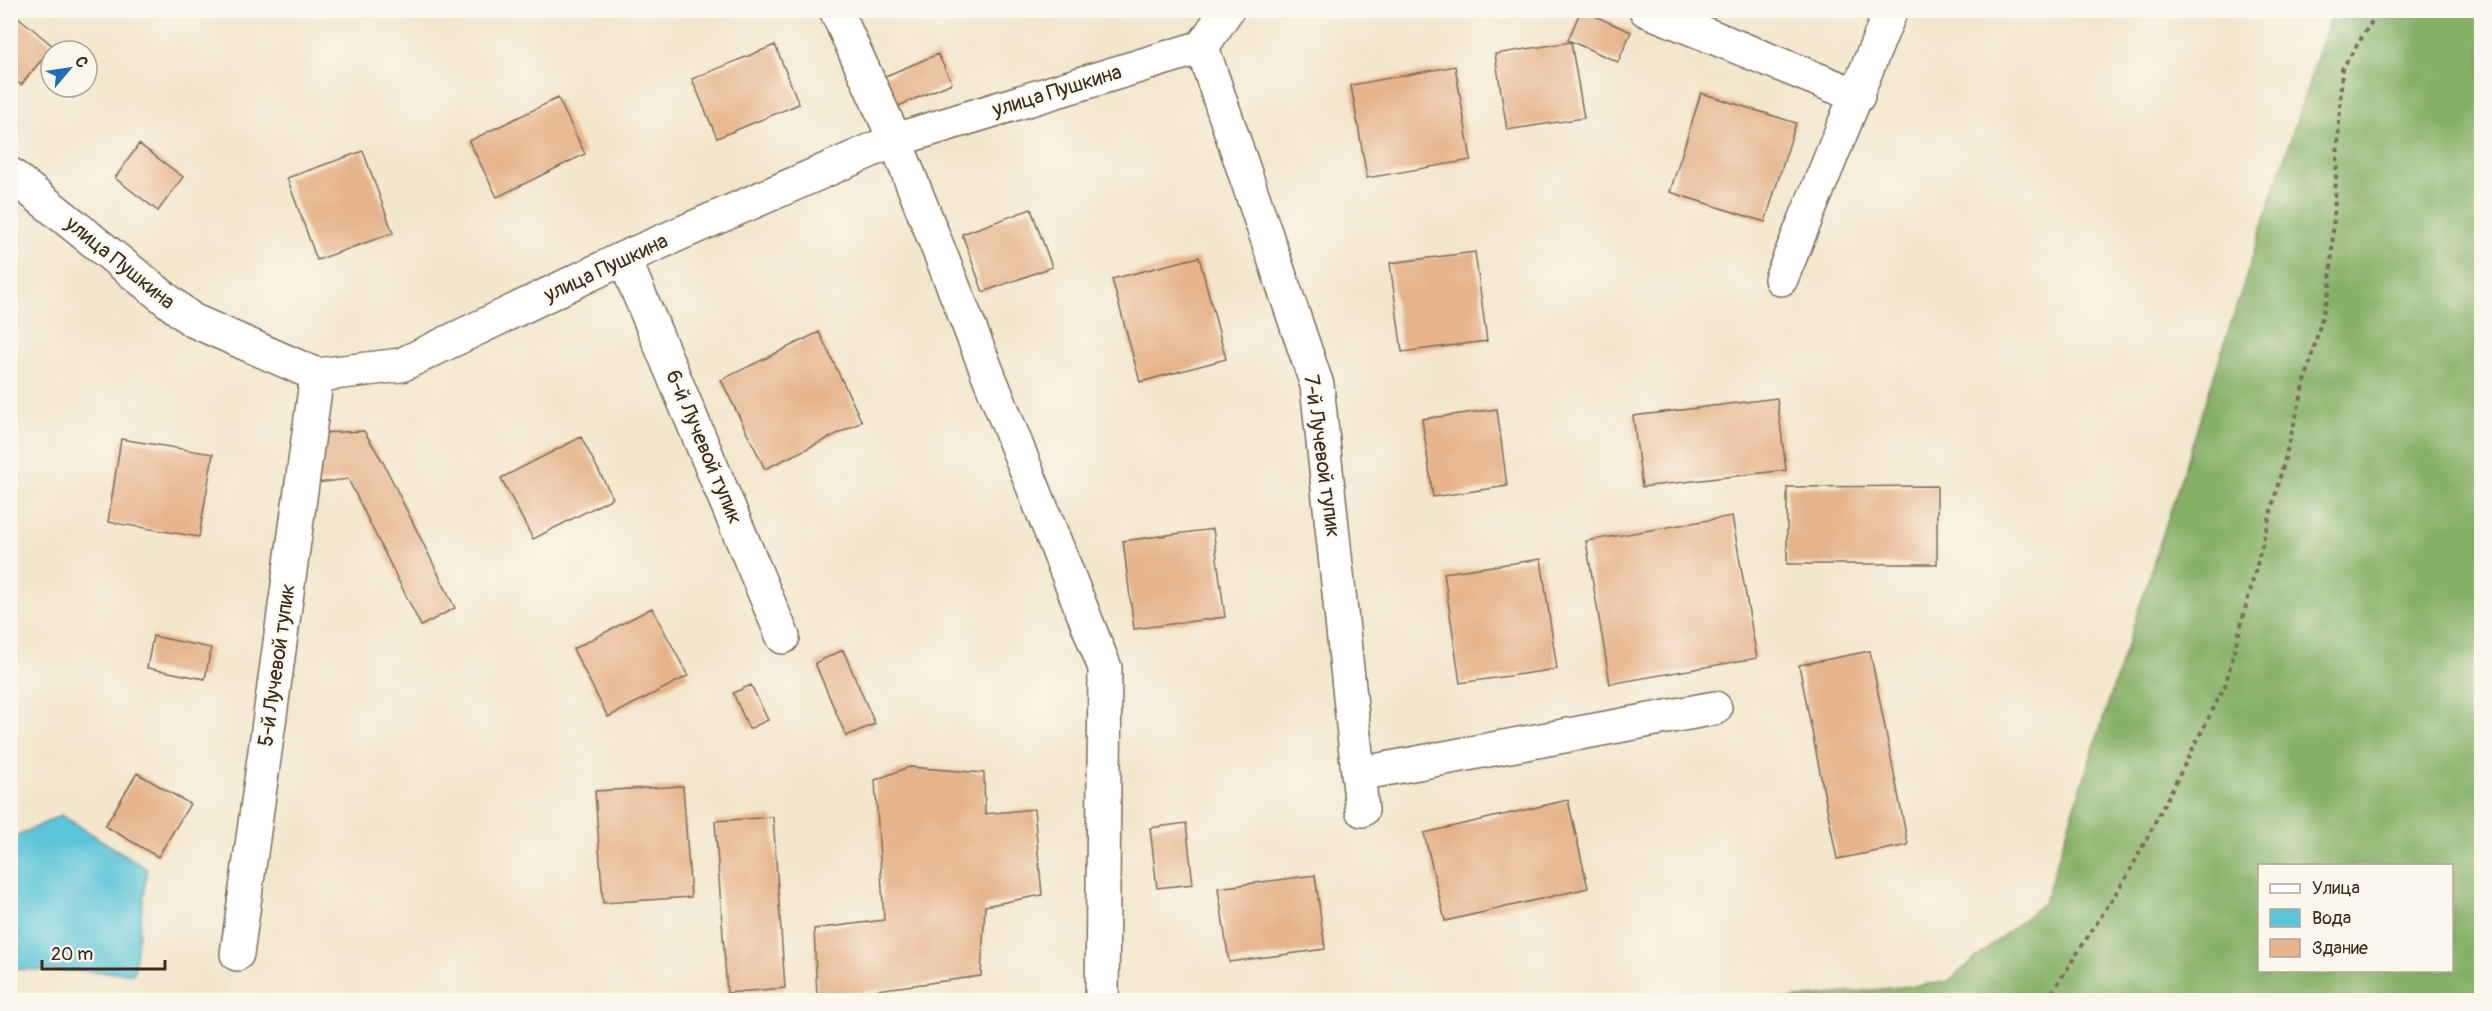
<svg xmlns="http://www.w3.org/2000/svg" width="2492" height="1011" viewBox="0 0 2492 1011" font-family="Pangolin,sans-serif">
<rect width="100%" height="100%" fill="#fbf7ec"/>
<filter id="ink" filterUnits="userSpaceOnUse"><feTurbulence type="fractalNoise" baseFrequency=".0167" numOctaves="2"/><feDisplacementMap in="SourceGraphic" scale="12" xChannelSelector="R" yChannelSelector="G"/><feConvolveMatrix kernelMatrix="1 2 1 2 8 2 1 2 1" color-interpolation-filters="sRGB"/></filter>
<filter id="wash" filterUnits="userSpaceOnUse"><feTurbulence type="fractalNoise" baseFrequency=".008" numOctaves="4" result="noise"/><feDisplacementMap in="SourceGraphic" scale="24" xChannelSelector="R" yChannelSelector="G"/><feGaussianBlur stdDeviation="1.35" result="paint"/><feColorMatrix in="noise" values="0 0 0 0 0 0 0 0 0 0 0 0 0 0 0 0 0 1.4 0 .05"/><feComposite in="paint" operator="in"/></filter>
<g filter="url(#wash)">
<rect width="100%" height="100%" fill="#f3e6cc"/>
<path fill="#86b068" stroke="#606d43" stroke-width="1.5" fill-rule="evenodd" d="M2332 11H2481V1000H1780L1947 982 2044 902ZM2260 866H2452V970H2260Z"/>
<path fill="#5cc5d9" stroke="#4c787c" stroke-width="1.5" d="M61 815 147 869 134 973 11 969V839Z"/>
<g id="blocks">
<path fill="#e6b48c" d="M1581 10 1631 32 1618 62 1568 40Z
M12 12 53 46 21 85 10 77Z
M1571 42 1584 118 1507 130 1495 54Z
M775 45 799 104 717 138 692 79Z
M938 54 952 83 896 107 883 77Z
M1455 66 1471 160 1367 178 1351 85Z
M1701 93 1796 123 1765 222 1670 192Z
M558 98 585 154 497 197 469 141Z
M139 144 183 177 158 211 115 178Z
M363 151 393 233 317 260 287 178Z
M1031 209 1052 267 983 292 962 234Z
M1475 252 1487 341 1402 352 1390 263Z
M1199 257 1226 359 1140 382 1112 279Z
M819 332 862 422 765 469 721 380Z
M1777 398 1786 470 1642 487 1633 416Z
M1497 409 1507 486 1433 497 1422 419Z
M364 431 383 462 455 608 421 626 348 479 317 483 318 433Z
M581 437 613 498 533 539 501 478Z
M121 439 213 454 199 537 108 522Z
M1937 486V564H1787V487Z
M1732 516 1757 658 1610 684 1586 541Z
M1213 529 1225 617 1134 629 1123 541Z
M1541 559 1557 669 1460 683 1444 573Z
M652 608 688 676 608 717 573 649Z
M153 636 211 648 205 679 147 668Z
M843 650 875 724 846 736 815 663Z
M1870 651 1908 845 1837 859 1799 665Z
M751 685 768 720 749 729 733 693Z
M909 767 984 773 985 814 1034 809 1042 895 985 906 981 976 817 998 814 929 884 920 875 780Z
M137 773 190 804 158 857 105 826Z
M683 786 691 897 603 903 595 791Z
M1568 800 1588 888 1445 921 1424 833Z
M773 817 785 988 727 993 715 821Z
M1186 823 1193 884 1157 888 1150 828Z
M1315 875 1325 949 1229 962 1218 888Z"/>
</g>
</g>
<g filter="url(#ink)">
<use href="#blocks" fill-opacity="0" stroke="#7b6c5b" stroke-width="1.5"/>
<g fill="none" stroke-linecap="round" stroke-linejoin="round">
<defs>
<path id="minor" d="M836 10 895 140 1105 668 1102 1000
M1646 10 1858 96
M1202 47 1317 385 1362 810
M10 174 192 320 317 375 401 365 624 258 895 140 1202 47 1227 10
M624 258 783 637
M1781 279 1891 10
M1358 774 1715 708
M237 954 317 375"/>
</defs>
<use href="#minor" stroke="#7b6c5b" stroke-width="36"/>
<path stroke="#7b6c5b" stroke-width="4" stroke-dasharray="4.5 4.5" stroke-linecap="butt" d="M2047 1000 2129 873 2225 686 2330 287 2342 69 2379 10"/>
<use href="#minor" stroke="#fff" stroke-width="33"/>
</g>
</g>
<g text-anchor="middle" dominant-baseline="central" stroke-width="4.5" stroke-linejoin="round" paint-order="stroke">
<g font-size="21" fill="#3b2a1e" stroke="#fbf7ec">
<text transform="translate(1057 91) rotate(-17)">улица Пушкина</text>
<text transform="translate(120 263) rotate(39)">улица Пушкина</text>
<text transform="translate(606 268) rotate(-25)">улица Пушкина</text>
<text transform="translate(704 447) rotate(67)">6-й Лучевой тупик</text>
<text transform="translate(1322 456) rotate(82)">7-й Лучевой тупик</text>
<text transform="translate(277 665) rotate(-82)">5-й Лучевой тупик</text>
</g>
</g>
<rect width="2492" height="1011" fill="none" stroke="#fbf7ec" stroke-width="36"/>
<rect x="2258" y="864" width="195" height="108" fill="#fbf7ec" stroke="#aea59a" stroke-width="1.5"/>
<rect x="2270" y="884" width="30" height="9" fill="#ffffff" stroke="#aea59a" stroke-width="1.5"/>
<text x="2312" y="894" font-size="18" fill="#3b2a1e">Улица</text>
<rect x="2270" y="909" width="30" height="18" fill="#5cc5d9" stroke="#aea59a" stroke-width="1.5"/>
<text x="2312" y="924" font-size="18" fill="#3b2a1e">Вода</text>
<rect x="2270" y="939" width="30" height="18" fill="#e6b48c" stroke="#aea59a" stroke-width="1.5"/>
<text x="2312" y="954" font-size="18" fill="#3b2a1e">Здание</text>
<g transform="translate(69 69) rotate(61)"><circle r="28" fill="#fbf7ec" stroke="#aea59a" stroke-width="1.5"/>
<path d="M0-4.5L10 22L0 15L-10 22Z" fill="#1f6fb2"/>
<text y="-9" font-size="16" font-weight="bold" text-anchor="middle" fill="#3b2a1e">С</text>
</g>
<path d="M42 960v9h123v-9" fill="none" stroke="#3b2a1e" stroke-width="3"/>
<text x="51" y="960" font-size="18" fill="#3b2a1e" stroke="#fbf7ec" stroke-width="4.5" paint-order="stroke">20 m</text>
</svg>
